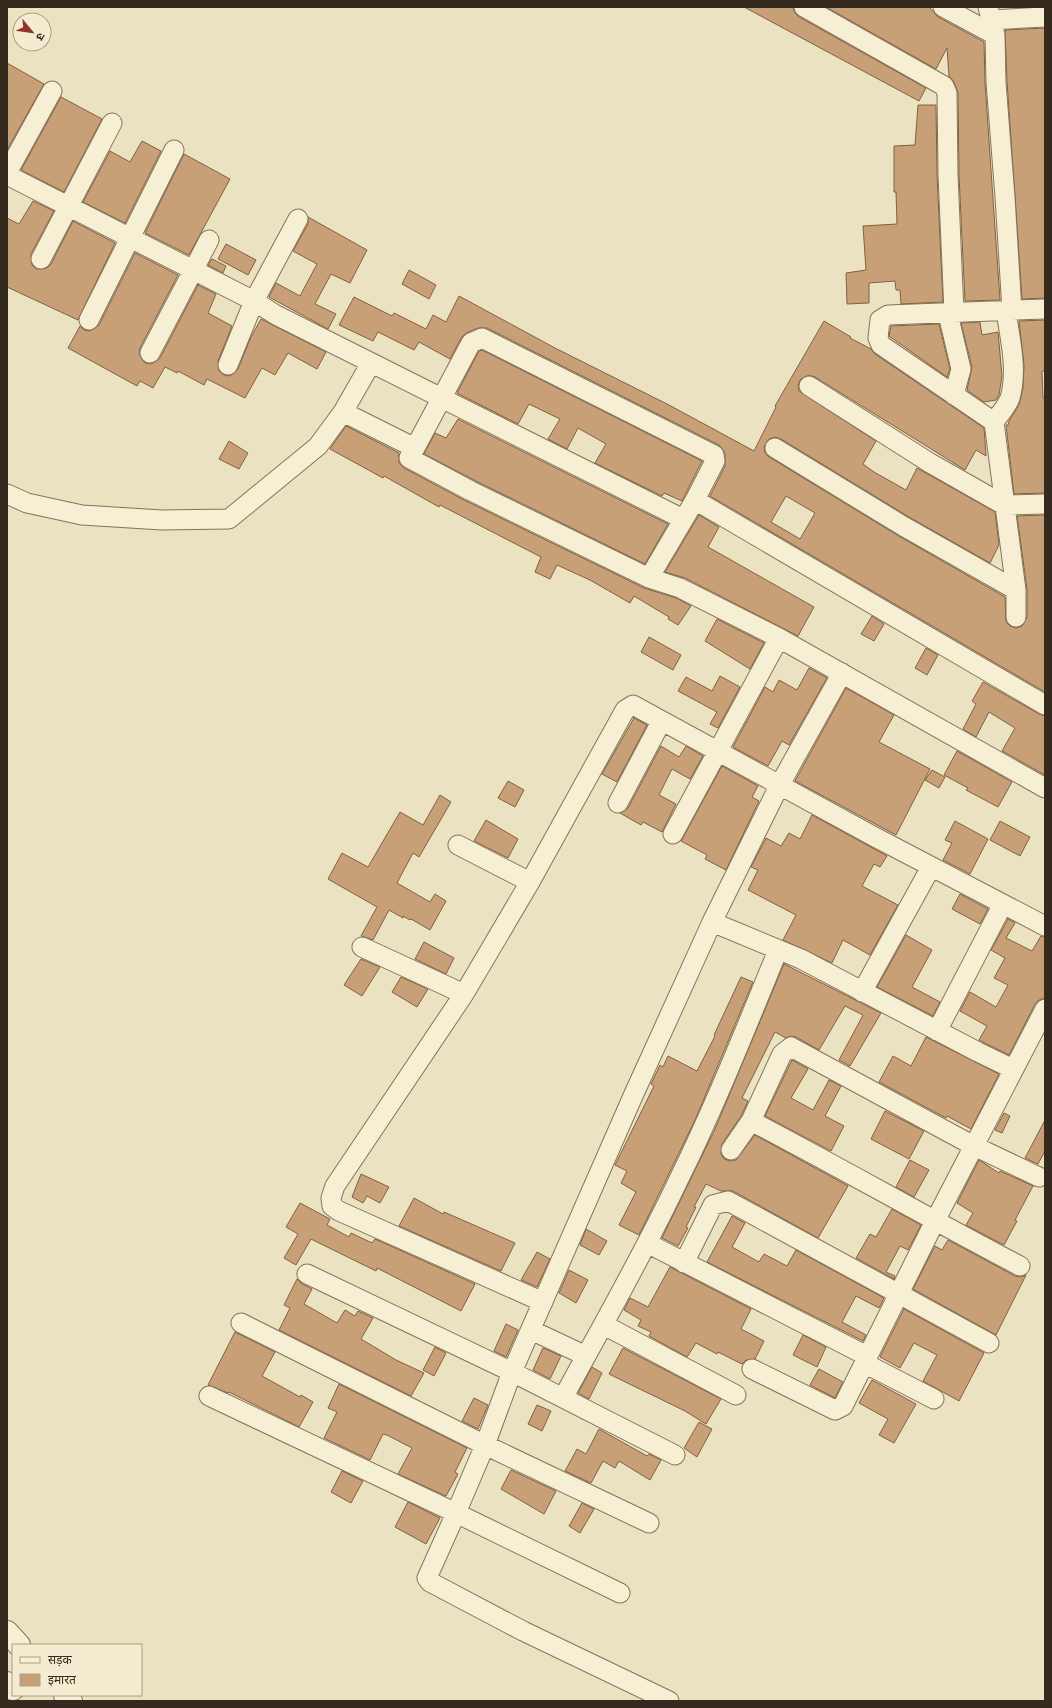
<svg xmlns="http://www.w3.org/2000/svg" width="1052" height="1708" viewBox="0 0 1052 1708" font-family="'Roboto Serif','Noto Sans Devanagari',serif">
<rect width="100%" height="100%" fill="#ebe2c1"/>
<path fill="#c8a078" stroke="#826040" fill-rule="evenodd" d="M744 7H793L794 12 799 17 926 88 919 101Z
M826 7H929L938 17 984 42 985 83 1000 300 965 301 959 175 958 93 954 82 949 76 947 48 936 69Z
M1045 28V298L1022 299 1007 81 1005 30Z
M7 63 44 84 7 150Z
M61 97 102 119 64 192 21 170Z
M918 105H936L937 175 943 302 901 304 900 290H896L895 281 869 283V303L847 304 846 273 866 270 863 226 897 224 896 192H894V146L915 145Z
M142 141 161 151 125 223 83 202 110 151 130 162Z
M184 154 230 179 189 255 145 233Z
M33 201 54 211 31 254 32 265 36 269 47 268 51 264 73 221 115 243 78 320 7 287V218L19 224Z
M308 217 367 250 350 283 331 274 315 304 336 314 328 329 269 297 276 283 300 296 317 264 293 251 308 224Z
M226 244 256 260 248 275 218 259Z
M135 253 178 275 140 348 139 354 145 363 151 364 160 358 198 285 216 294 208 313 232 326 218 361 219 371 224 375 230 376 238 369 251 337 261 319 326 352 317 369 288 353 275 375 262 368 245 398 207 379 204 385 178 371 177 373 165 367 153 388 140 381 137 386 68 348 80 326 84 330 90 331 99 325Z
M212 259 226 266 223 273 208 265Z
M409 270 436 285 429 299 402 284Z
M459 296 555 348 669 405 754 451 776 407 775 406 824 321 851 337 850 338 871 349 875 354 984 428 986 456 976 450 965 470 815 377 809 375 800 380 798 386 799 391 876 441 863 464 874 472 906 490 917 468 995 512 999 545 990 563 909 517 781 439 775 437 769 439 764 447 765 453 769 457 897 535 1005 597 1006 622 1010 626 1016 628 1022 626 1027 617V589L1017 516 1045 515V692L710 496 725 466V453L719 445 487 328H478L466 333 461 338 450 359 419 342 414 350 378 332 373 341 339 325 354 297 392 316 394 313 426 329 433 315 446 322ZM786 496 815 513 800 539 771 522Z
M1045 320V371H1042L1043 398H1045V493L1014 494 1006 425H1008L1009 421 1019 405 1023 388 1024 365 1019 321Z
M980 322 982 335 998 332 1002 376 999 395 996 400 984 402 967 390 972 367 961 323Z
M939 324 950 369 947 377 889 336 891 326Z
M482 350 702 461 682 501 664 493 662 496 595 463 606 444 578 428 567 449 548 439 560 419 529 404 518 424 457 393 479 351Z
M458 419 668 524 645 564 476 481 424 454 435 433 446 438Z
M346 426 399 453V463L404 468 466 501 644 588 676 598 691 606 678 625 668 619 669 617 634 596 630 603 590 580 557 565 550 579 535 572 541 557 440 505 439 507 384 476 383 478 330 449Z
M229 441 248 453 239 469 219 459Z
M699 515 719 527 708 547 814 607 798 636 685 578 665 572Z
M872 616 884 624 874 641 861 634Z
M717 619 764 643 750 669 705 641Z
M649 637 681 655 673 670 641 652Z
M926 648 938 655 927 675 915 668Z
M809 668 827 678 789 745 782 741 768 766 733 747 765 687 773 692 779 680 797 690Z
M720 676 740 687 718 728 710 724 717 712 678 691 686 677 712 691Z
M983 682 1039 714 1045 716V775L1002 751 1015 728 989 712 976 737 963 729 976 704 972 701Z
M846 688 894 715 879 742 930 769 896 835 795 781Z
M634 718 647 725 617 782 602 774Z
M661 746 679 757 686 746 703 756 690 779 672 769 659 795 676 804 662 832 643 822 641 825 620 813 628 808Z
M957 751 1012 782 998 807 966 790 968 788 944 775Z
M722 766 758 786 752 797 759 801 726 870 705 859 707 855 681 841Z
M932 770 945 777 939 788 925 780Z
M508 781 524 790 515 807 498 798Z
M440 795 451 802 419 857 413 853 397 883 430 902 435 894 446 901 430 930 411 919 410 920 403 916V918L389 910 373 940 361 936 377 907 328 879 342 853 368 867 400 812 423 825Z
M812 815 887 856 880 867 874 864 862 886 898 905 870 955 843 940 832 963 783 940 796 915 748 890 758 870 751 867 766 838 781 846 789 833 800 839Z
M486 820 518 839 508 858 474 841Z
M955 821 988 839 970 874 943 860 952 843 945 840Z
M1000 821 1030 837 1020 856 990 840Z
M960 894 988 909 980 924 952 909Z
M1008 919 1015 923 1006 938 1032 951 1041 936 1045 937V998L1039 1000 1035 1004 1009 1055 979 1040 987 1026 960 1011 970 992 996 1007 1008 985 994 978 1005 958 991 950Z
M906 935 932 950 912 987 940 1002 933 1016 877 987Z
M424 942 454 958 446 974 415 959Z
M361 959 380 967 362 996 344 985Z
M784 964 881 1013 850 1066 839 1060 863 1015 845 1006 819 1050 796 1037 791 1036 786 1038 775 1032 742 1098 748 1101 741 1116 722 1144 721 1154 724 1159 730 1161 736 1160 755 1135 848 1186 818 1238 733 1191H721L706 1184 694 1207H696L686 1227 688 1228 678 1246 662 1238 715 1129Z
M401 977 428 989 417 1007 392 992Z
M741 977 753 982 695 1120 639 1235 619 1225 636 1192 621 1183 627 1171 615 1165 654 1086 651 1084 660 1065 663 1067 668 1056 697 1071 715 1036 714 1035Z
M926 1037 999 1074 971 1129 947 1116 946 1118 879 1082 893 1056 911 1066Z
M792 1060 808 1069 791 1098 813 1110 829 1080 841 1086 825 1116 844 1126 831 1151 765 1116Z
M885 1111 924 1131 909 1159 871 1139Z
M1004 1113 1010 1116 1002 1133 995 1130Z
M1045 1120V1151L1038 1164 1025 1158Z
M910 1160 929 1170 914 1197 896 1187Z
M979 1160 999 1173 1000 1171 1033 1186 1015 1220 1017 1221 1004 1245 966 1225 973 1213 957 1203Z
M361 1174 389 1187 380 1203 367 1196 363 1203 352 1197Z
M414 1198 443 1214 444 1212 515 1243 501 1271 399 1226Z
M300 1203 330 1219 327 1225 349 1237 351 1233 372 1243 375 1239 475 1284 461 1311 377 1268 376 1271 311 1239 296 1265 284 1258 298 1234 286 1227Z
M892 1209 921 1225 908 1250 900 1246 886 1272 895 1276 894 1279 856 1258 870 1234 876 1237Z
M732 1216 745 1223 732 1247 759 1262 764 1254 787 1266 796 1250 884 1298 879 1308 856 1296 842 1322 866 1335 863 1341 707 1262Z
M586 1229 607 1241 599 1255 580 1245Z
M948 1240 1015 1276 1021 1277 1026 1275 996 1335 913 1289 935 1246 942 1250Z
M537 1252 550 1259 537 1287 521 1280Z
M670 1267 751 1309 741 1329 764 1341 755 1359 746 1360 742 1364 718 1352 717 1354 696 1343 687 1357 649 1336 651 1332 638 1326 641 1320 624 1310 630 1298 648 1307Z
M569 1270 588 1280 576 1303 559 1293Z
M297 1279 302 1284 312 1289 304 1304 337 1323 345 1310 355 1316 358 1311 373 1318 361 1339 396 1360 424 1373 411 1396 279 1330 290 1308 284 1305Z
M904 1309 984 1353 959 1401 923 1381 937 1355 914 1343 900 1368 880 1357Z
M506 1324 518 1330 506 1357 494 1351Z
M235 1332 275 1352 262 1376 300 1397 301 1395 313 1402 299 1427 229 1392 228 1393 208 1385Z
M803 1335 826 1347 817 1367 793 1355Z
M435 1347 446 1353 434 1376 423 1370Z
M543 1348 561 1356 550 1379 533 1370Z
M623 1348 721 1399 706 1424 685 1411 609 1374Z
M592 1367 602 1373 589 1399 578 1393Z
M819 1369 843 1382 835 1398 810 1385Z
M872 1380 916 1404 894 1443 879 1435 888 1419 859 1403Z
M339 1384 467 1448 455 1472 458 1474 446 1496 398 1474 412 1448 387 1435 383 1434 370 1460 324 1438 337 1412 328 1408Z
M474 1398 488 1405 478 1429 462 1421Z
M537 1405 551 1411 542 1431 528 1424Z
M699 1422 712 1429 697 1457 684 1448Z
M599 1429 647 1456 649 1454 661 1460 650 1480 619 1461 615 1468 603 1461 591 1483 565 1471 577 1449 586 1454Z
M511 1470 556 1491 544 1514 501 1489Z
M342 1471 363 1481 351 1503 331 1492Z
M408 1502 440 1518 426 1544 395 1527Z
M582 1503 594 1509 580 1533 569 1526Z"/>
<g fill="none" stroke-linecap="round" stroke-linejoin="round">
<defs>
<path id="minor" d="M804 7 944 86 947 93 948 175 954 312
M943 7 995 35
M988 7 995 35 996 82 1005 197 1012 311
M990 20 1045 17
M7 173 52 91
M7 175 254 301 276 315 683 519
M41 259 112 123
M948 314 961 369 954 395
M89 320 174 150
M150 353 209 240
M371 363 343 412 415 448 409 458 471 491 649 578 695 500 715 461 714 455 482 338 471 343 415 448
M228 365 254 301 298 219
M809 386 930 463 1004 505 1045 504
M994 422C999 415 1007 406 1010 398 1018 370 1010 339 1006 311
M775 448 903 526 1016 590
M7 494 27 503 82 515 162 520 229 519 318 446 343 412
M695 500 1045 705
M649 578 680 588 779 638 1045 788
M1016 617V590L994 422 881 345 878 338 880 320 888 315 1045 309
M618 803 661 722
M673 834 779 638
M458 845 530 882
M712 922 801 959 978 1052 1013 1069
M362 947 464 994
M862 992 931 867
M937 1031 1003 904
M751 1121C841 1168 930 1219 1020 1266
M731 1150 751 1121 782 1054 791 1047 974 1146 1039 1177
M647 1243 867 1356
M684 1263 713 1205 728 1201 989 1343
M307 1274 512 1372 675 1455
M543 1302 339 1211 332 1206 331 1198 335 1186 464 994 530 882 625 710 633 705 873 836 1045 926
M241 1323 485 1445 649 1523
M604 1325 736 1395
M531 1330 586 1356
M864 1363 934 1399
M752 1369 835 1410 843 1406 935 1221 1045 1009
M209 1396 456 1513 485 1445 512 1372 633 1096 712 922 779 786 842 673
M563 1398C602 1326 643 1255 678 1181 715 1106 746 1028 778 950
M620 1593 456 1513 427 1578 430 1582 523 1631 669 1701"/>
<path id="tertiary" d="M7 1632 19 1645
M7 1683 13 1689
M65 1695 71 1701"/>
</defs>
<use href="#minor" stroke="#847359" stroke-width="21"/>
<use href="#tertiary" stroke="#847359" stroke-width="24"/>
<use href="#minor" stroke="#f7efd3" stroke-width="19"/>
<use href="#tertiary" stroke="#f7efd3" stroke-width="22"/>
</g>
<rect width="1052" height="1708" fill="none" stroke="#342a1d" stroke-width="16"/>
<rect x="12" y="1644" width="130" height="52" fill="#f3ecd0" stroke="#a79e88"/>
<rect x="20" y="1657" width="20" height="6" fill="#f7efd3" stroke="#a79e88"/>
<text x="48" y="1664" font-size="12" fill="#342a1d">सड़क</text>
<rect x="20" y="1674" width="20" height="12" fill="#c8a078" stroke="#a79e88"/>
<text x="48" y="1684" font-size="12" fill="#342a1d">इमारत</text>
<g transform="translate(32 32) rotate(119)"><circle r="19" fill="#f3ecd0" stroke="#a79e88"/>
<path d="M0-3L7 15L0 10L-7 15Z" fill="#90342c"/>
<text y="-6" font-size="11" font-weight="bold" text-anchor="middle" fill="#342a1d">उ</text>
</g>
</svg>
